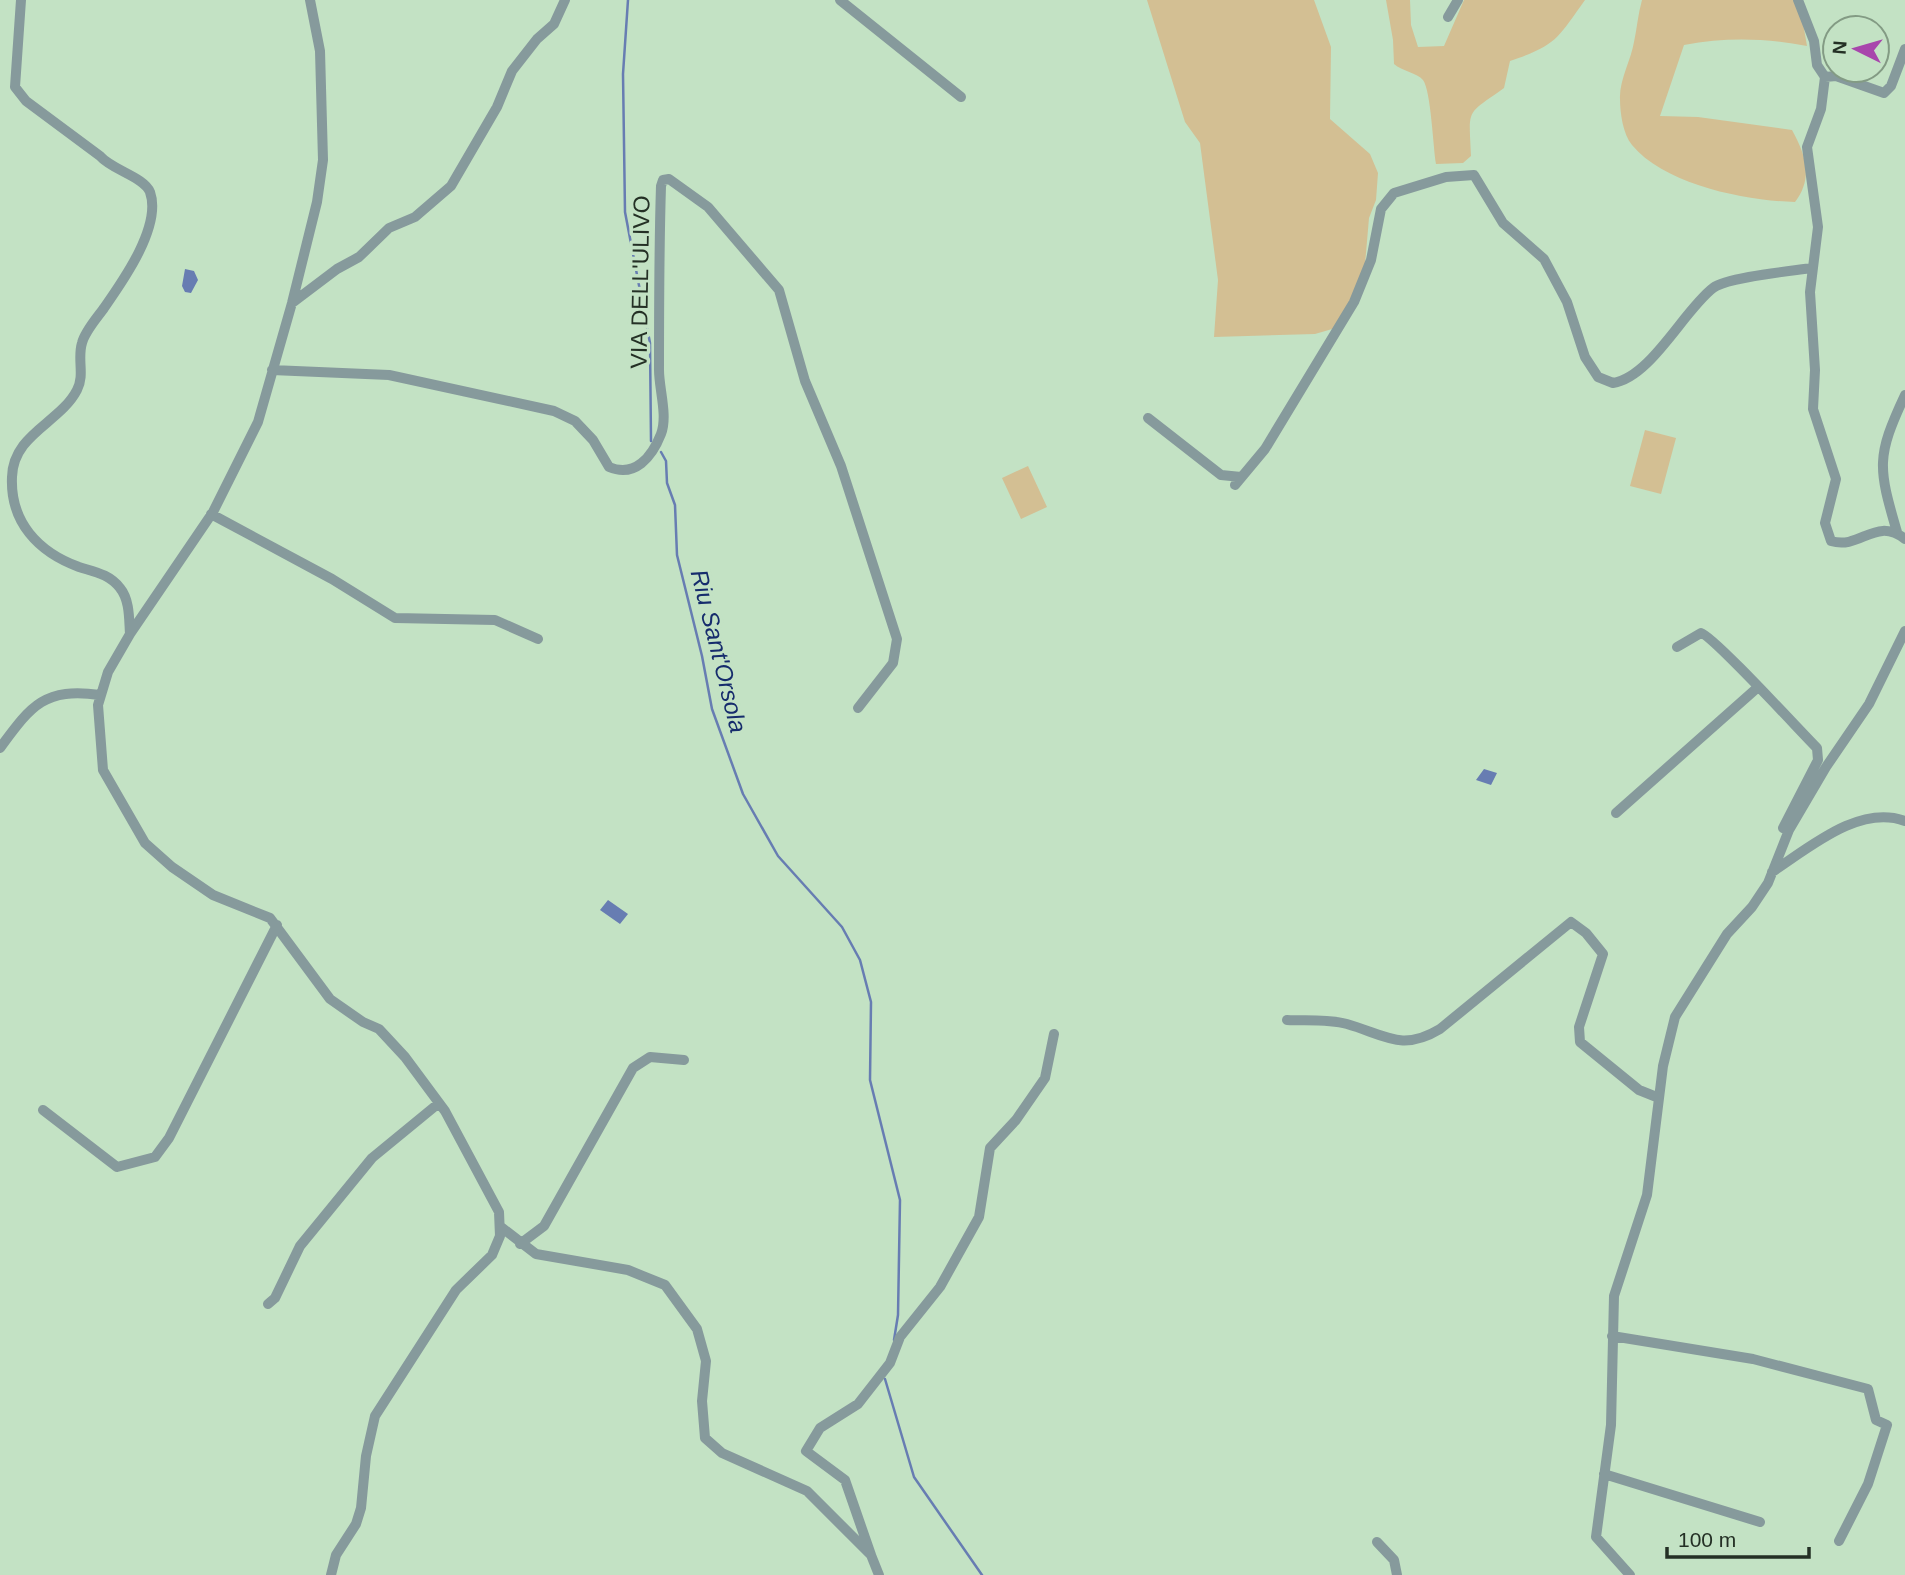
<svg xmlns="http://www.w3.org/2000/svg" width="1905" height="1575" viewBox="0 0 1905 1575" font-family="Arial,sans-serif">
<rect width="100%" height="100%" fill="#c3e2c4"/>
<path fill="#d3bf93" d="M1147 0H1314L1331 47 1330 119 1370 154 1378 173 1376 200 1369 218 1364 276 1339 327 1315 334 1214 337 1218 280 1200 143 1185 122Z
M1386 0H1410L1411 25 1418 47 1444 46 1464 0H1585C1557 39 1557 45 1510 61L1504 88C1465 116 1469 107 1471 156L1463 163 1436 164C1433 146 1431 91 1423 80 1417 73 1402 71 1394 64L1393 40Z
M1642 0H1799L1807 46C1765 38 1726 37 1684 45L1660 116 1698 117 1792 130C1805 154 1814 177 1795 202 1747 201 1665 185 1632 145 1623 134 1620 113 1620 99 1619 81 1631 60 1634 42 1637 28 1638 14 1642 0Z
M1645 430 1676 438 1661 494 1630 486Z
M1028 466 1047 507 1021 519 1002 478Z"/>
<path fill="#677db2" d="M185 269 194 271 198 280 191 293 185 292 182 286Z
M1484 769 1497 773 1491 785 1476 780Z
M608 900 628 914 620 924 600 910Z"/>
<g fill="none" stroke-linecap="round" stroke-linejoin="round">
<path stroke="#677db2" stroke-width="2.5" d="M628 0 623 74 625 212 650 343 651 441
M661 452 666 461 667 483 675 505 677 555 702 656 712 709 743 794 778 856 842 927 860 960 871 1002 870 1080 900 1200 898 1315 894 1340
M885 1379 914 1477 982 1575"/>
<path stroke="#869a9c" stroke-width="10" d="M21 0 15 87 26 101 100 156C112 170 144 177 150 192 162 226 123 281 104 308 97 318 85 331 82 343 77 359 85 375 77 390 60 423 13 434 12 477 10 522 38 552 79 567 95 572 109 574 120 588 130 600 129 620 130 634
M310 0 320 51 323 160 317 202 292 303 258 422 213 512 130 634 108 672 98 705 103 770 145 843 172 867 213 895 270 918 330 999 363 1022 379 1029 405 1057 445 1111 499 1212 500 1236 492 1255 456 1290 375 1416 366 1456 361 1508 356 1524 336 1555 331 1575
M840 0 961 97
M1798 0 1814 41 1817 65 1825 77
M1448 17 1458 0
M1905 49 1891 86 1884 93 1836 76 1825 77 1821 109 1807 147 1818 227 1810 292 1815 370 1813 409 1836 479 1825 523 1831 541C1861 550 1875 516 1905 539
M292 303 337 269 359 257 389 228 415 217 451 186 497 107 512 71 537 39 554 24 565 0
M272 370 389 375 554 411 575 421 593 440 609 467C635 478 652 457 661 434 668 416 659 389 659 370 659 309 659 248 661 186L663 180 669 179 708 207 779 290 805 381 841 466 897 639 893 663 858 708
M1148 418 1221 475 1241 477
M1235 485 1265 449 1354 302 1371 260 1381 209 1394 193 1446 177 1474 175 1503 223 1544 259 1567 302 1585 357 1598 377 1613 383C1651 377 1684 310 1713 288 1727 277 1792 271 1812 268
M211 514 332 579 395 618 495 620 538 639
M1897 532C1878 467 1876 457 1905 395
M1677 647 1701 633C1713 636 1801 732 1817 748L1818 760 1783 828
M0 748C31 706 44 687 100 695
M1616 813 1757 688
M1772 872C1809 848 1859 804 1905 821
M1287 1020C1306 1021 1329 1019 1347 1024 1385 1035 1402 1052 1440 1029L1571 922 1586 933 1603 954 1579 1027 1580 1042 1639 1090 1659 1098
M43 1110 117 1167 155 1157 169 1138 277 925
M501 1227 536 1254 628 1270 665 1285 697 1329 706 1361 702 1401 705 1438 722 1453 807 1491 871 1555 879 1575
M520 1244 544 1226 633 1068 650 1057 684 1060
M268 1304 275 1298 300 1246 372 1158 439 1103
M1612 1336 1753 1359 1868 1389 1876 1420 1887 1425 1868 1484 1839 1541
M1604 1474 1760 1522
M1377 1542 1394 1560 1397 1575
M871 1555 845 1480 806 1451 820 1428 858 1404 890 1363 900 1337 940 1287 979 1217 990 1148 1016 1120 1045 1078 1054 1034
M1630 1575 1596 1537 1611 1425 1614 1296 1647 1195 1663 1066 1675 1017 1727 934 1752 907 1768 883 1789 830 1826 767 1869 704 1905 631"/>
</g>
<g text-anchor="middle" dominant-baseline="central" stroke-width="7" stroke-linejoin="round" paint-order="stroke">
<g font-size="23" fill="#243025" stroke="#c3e2c4">
<text transform="translate(640 282) rotate(-89)">VIA DELL'ULIVO</text>
</g>
<g font-size="24" font-style="italic" fill="#162c6c" stroke="#c3e2c4">
<text transform="translate(719 651) rotate(76)">Riu Sant'Orsola</text>
</g>
</g>
<g transform="translate(1856 49) rotate(275)"><circle r="33" fill="#c3e2c4" stroke="#839b84" stroke-width="2"/>
<path d="M0-5L12 26L0 18L-12 26Z" fill="#a846ac"/>
<text y="-10" font-size="19" font-weight="bold" text-anchor="middle" fill="#243025">N</text>
</g>
<path d="M1667 1547v10h142v-10" fill="none" stroke="#243025" stroke-width="3.5"/>
<text x="1678" y="1547" font-size="21" fill="#243025" stroke="#c3e2c4" stroke-width="5" paint-order="stroke">100 m</text>
</svg>
